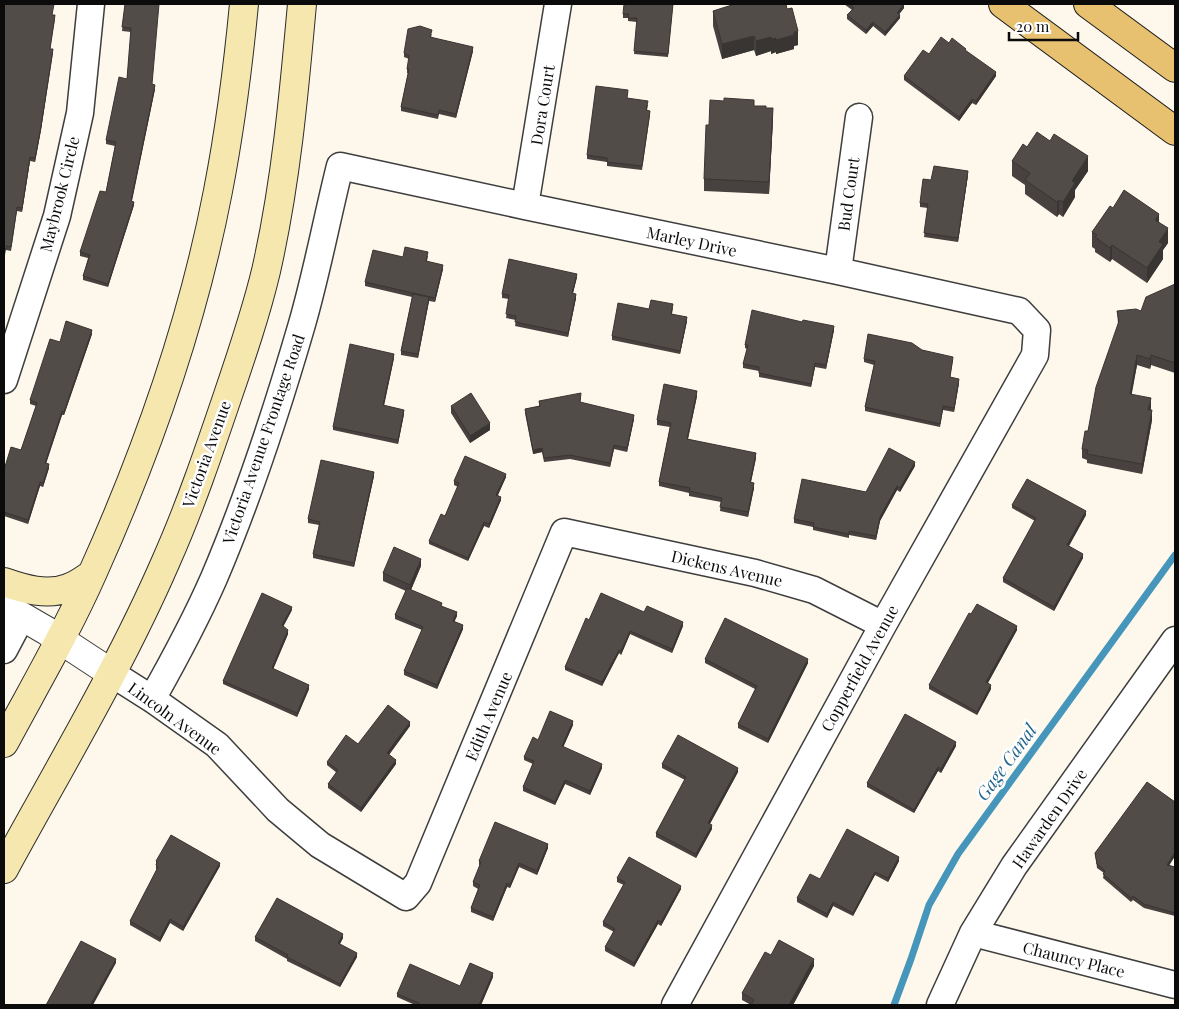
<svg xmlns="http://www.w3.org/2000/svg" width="1179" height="1009" viewBox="0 0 1179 1009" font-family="'Playfair Display',serif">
<rect width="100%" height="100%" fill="#fdf8eb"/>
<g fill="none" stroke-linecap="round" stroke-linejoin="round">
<path stroke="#4696bc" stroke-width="7" d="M894 1005 911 959 929 905 958 854 1175 555"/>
<defs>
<path id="minor" d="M525 206 558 4
M838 271 859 117
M4 380 57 216 80 113 91 4
M4 650 22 616
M111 673 152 699 217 745 278 810 320 845 406 897 418 883 564 532 755 573 814 590 883 625
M152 699C174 660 196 619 214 578 249 496 277 410 302 324 317 272 327 218 340 166L525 206 838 271 1019 311 1037 330 1035 355 883 625 675 1005
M973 933 1175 985
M940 1005 973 933 1014 866 1175 640"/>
<path id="tertiary" d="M4 606 47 631 111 673"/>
<path id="secondary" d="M4 582C24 589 47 596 68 588 77 585 85 579 92 574
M4 743C34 687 67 631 93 572 147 452 193 321 218 191 230 129 238 67 244 4
M4 869C59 768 120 667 166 561 190 507 209 451 228 395 242 354 256 313 266 271 286 183 294 93 302 4"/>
<path id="primary" d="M1003 4 1175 131
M1088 4 1175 68"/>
</defs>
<use href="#minor" stroke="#3e3e3e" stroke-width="29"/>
<use href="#tertiary" stroke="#3e3e3e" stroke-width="30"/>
<use href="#secondary" stroke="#2d2d2d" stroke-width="30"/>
<use href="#primary" stroke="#1c1c1c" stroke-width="30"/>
<use href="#minor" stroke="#fff" stroke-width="26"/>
<use href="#tertiary" stroke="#fff" stroke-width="28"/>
<use href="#secondary" stroke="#f5e7ae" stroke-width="28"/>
<use href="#primary" stroke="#e8c170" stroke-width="28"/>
</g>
<path fill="#47413f" d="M4 4 53 15 55 19 50 49 53 53 41 130 35 162 30 161 22 212 17 211 11 251 6 250Z
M125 4 152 84 155 89 132 201 134 205 108 287 83 280V276L88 258 80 256V252L106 192 115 146 106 144V140L127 79 131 32 122 31Z
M673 4 668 57 634 54 637 22 628 21V18H623V14Z
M844 4H904V8L899 14 900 18 885 36 873 26 866 34 847 19V15L852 10Z
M713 11 798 45 794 46V49L776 54V52L771 54V51L756 56 754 50 722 59 713 26Z
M432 34 431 37 473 51 456 118 439 114 438 119 401 111V107L408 73H407V69L409 59 404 57V53Z
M949 43 966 51 996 76 976 105 972 103 959 121 904 80V76Z
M627 98 648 105 647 110 650 115 642 170 607 166V162L587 159V155Z
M754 106 766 108 773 119 769 194 704 191V179L709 125Z
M1027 147 1088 171 1075 190V197L1063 217 1059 214 1057 217 1025 194V185L1012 176V161Z
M968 175 958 242 924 237 928 208 920 207V203Z
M1113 208 1159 222 1168 243 1163 250V259L1147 283 1112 259 1110 262 1095 252V249L1092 247V232Z
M428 256 427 261 443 269 435 302 429 301 418 358 401 355V351L412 297 365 286V282L403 257Z
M577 277 573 293 576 298 568 337 515 326 516 320 506 318 509 299 502 298V294Z
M1175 284V373L1151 365 1150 369 1137 365 1131 395 1151 408 1150 410 1152 420 1142 474 1087 463V460L1082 458V449L1088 431 1118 324 1117 311H1141Z
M673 308 672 314 687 321 680 354 612 340V336L649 309Z
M834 330 826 369 815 367 811 387 759 377V371L743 368V364L747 349 745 348V345Z
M92 334 64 415H62L46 463 49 468 43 487 40 486 28 524 4 516V470L21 450 36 406 30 404V400L60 342Z
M922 350 953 360 950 377 959 383 954 412 943 410 940 427 865 411V407L874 365 864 362V359Z
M394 358 384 406 404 414 398 444 333 430V427Z
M697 396 688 439 756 458 751 482 754 488 748 517 720 511 721 502 689 496V493L659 486V482L670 427 657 425V420Z
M581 397 580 403 634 419 627 452 614 449 610 467 570 459 544 462 542 452 533 454 525 413V409L539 406V401Z
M451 406 490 430 470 443 451 413Z
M915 466 900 492 897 490 880 521 876 540 849 535V538L813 530V527L794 523V519L866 492Z
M374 476 354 567 313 558V554L319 525 308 523V519Z
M506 477 498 495 501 500 489 528 484 526 468 561 429 544V541L445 516 458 487 454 485V481Z
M1012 505 1086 515 1069 546 1083 558 1054 611 1003 582V578L1035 521 1012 508Z
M421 566 411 590 442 606 457 616 454 621 463 629 437 689 404 675V671L422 630 395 619V615L406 591 383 581V573Z
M292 610 283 626 288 634 273 669 309 689 297 717 223 684V681Z
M644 612 683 626 672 653 630 634 621 655 619 653 602 686 565 670V667L589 620Z
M971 614 1017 630 988 683 991 689 977 715 929 689V685Z
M705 659 808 663 768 743 738 728V724L755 689 705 663Z
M573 725 563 747 602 768 590 795 565 784 555 805 523 791V787L533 764 524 760V757L538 740Z
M410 726 389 755 396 764 361 812 328 788V784L337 773 327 765V762L358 744Z
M956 746 941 773 938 771 914 813 867 787V783Z
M662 764 738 772 710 824 712 829 696 858 656 837V833L685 780 662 768Z
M548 848 537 875 519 867 510 888 507 887 493 921 471 912V908L478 889 473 886V882L480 865H479V861Z
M1095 853 1175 856 1169 865 1175 867V916L1144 908 1133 900 1131 902 1103 878 1104 873 1097 868Z
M156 861 220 866 183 931 170 923 160 942 130 925V921L157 870 156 869Z
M899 861 888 882 875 875 853 916 833 906 827 918 797 902V898L820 879Z
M617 878 681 889 661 926 658 924 634 967 605 951V947L614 932 603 926V922L624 885 617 882Z
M255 937 343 938 340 944 357 957 340 987 287 961V959L255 941Z
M771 955 814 966 793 1005H751L742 1000V993Z
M493 977 481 1005H415L397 997V994L460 986Z"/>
<path fill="#393533" d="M904 4V8L897 17V13Z
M900 15V18L885 36V32Z
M873 22V26L866 34V30Z
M798 31V45L794 46V49L776 54V40L794 32Z
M754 36V50L722 59V44Z
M771 37V51L756 56V41Z
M776 38V52L771 54V39Z
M473 47V51L456 118V114Z
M53 49 41 130 35 162V158Z
M996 72V76L976 105V101Z
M155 85V89L131 204V201Z
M972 99V103L959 121V117Z
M773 108V119L769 194V182Z
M1088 156V171L1075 190V197L1063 217V202L1072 181Z
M30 157V161L22 212V208Z
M968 171V175L958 242V238Z
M1059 200V214L1057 217V202Z
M134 202V205L108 287V284Z
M1159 214V228L1155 220Z
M1168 228V243L1163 250V259L1147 283V268L1159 242Z
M1112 245V259L1110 262V248Z
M443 265V269L435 302V298Z
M577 274V277L572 297V293Z
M576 294V298L568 337V333Z
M429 297V301L418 358V354Z
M687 317V321L680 354V351Z
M834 326V330L826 369V365Z
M92 330V334L64 415V412Z
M394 354V358L383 409V405Z
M1137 355V365L1130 404V394Z
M1151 355V365L1150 369V359Z
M815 363V367L811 387V384Z
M959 379V383L954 412V408Z
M697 391V396L687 443V439Z
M1151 398V408L1148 420V410Z
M404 410V414L398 444V440Z
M1152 410V420L1142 474V464Z
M62 411V415L45 467V463Z
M634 415V419L627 452V448Z
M490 423V430L470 443V436Z
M614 445V449L610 467V463Z
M542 448V452L533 454V450Z
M756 453V458L750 486V482Z
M915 462V466L900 492V488Z
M49 464V468L43 487V483Z
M374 472V476L354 567V563Z
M506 474V477L496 499V495Z
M40 482V486L28 524V520Z
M754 483V488L748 517V512Z
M897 486V490L880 521 876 540V536L880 517Z
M501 497V500L489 528V524Z
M1086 511V515L1067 549V545Z
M484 522V526L468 561V558Z
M1083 554V558L1054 611V607Z
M421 559V566L410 592V585Z
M292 607V610L282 629V625Z
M457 612V616L453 625V621Z
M683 622V626L672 653V649Z
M463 625V629L437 689V685Z
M1017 626V630L986 686V682Z
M288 630V634L272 672V668Z
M630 631V634L621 655V651Z
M619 650V653L602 686V682Z
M808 659V663L768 743V739Z
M309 685V689L297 717V713Z
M991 685V689L977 715V712Z
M573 721V725L562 750V746Z
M410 722V726L387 757V753Z
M956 742V746L941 773V769Z
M396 760V764L361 812V808Z
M602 764V768L590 795V791Z
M938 767V771L914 813V810Z
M738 768V772L708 827V823Z
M565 780V784L555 805V802Z
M712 825V829L696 858V854Z
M548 844V848L537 875V871Z
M1175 852V856L1167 869V865Z
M899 857V861L888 882V878Z
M220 863V866L183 931V927Z
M519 863V867L510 888V885Z
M875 872V875L853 916V913Z
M507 883V887L493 921V917Z
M681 886V889L661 926V922Z
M833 902V906L827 918V914Z
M170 919V923L160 942V938Z
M658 920V924L634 967V963Z
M343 934V938L338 947V943Z
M357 953V957L340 987V984Z
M116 959V963L93 1005H90Z
M814 959V966L793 1005H789Z
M493 973V977L481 1005H479Z"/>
<path fill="#524c49" stroke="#393533" d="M4 4H54L52 15H55L50 49H53L41 126 35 158 30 157 22 208 17 207 11 247 6 246 4 258Z
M125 4H159L152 84 155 85 131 201 134 202 108 284 83 276 90 255 80 252 100 191 106 192 116 142 106 140 119 77 127 79 131 28 122 27Z
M624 4H673L668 54 634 51 637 18H628L629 14H623Z
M735 4H786L787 9 792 8 798 31 794 32V35L776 40V38L771 39V37L756 41 754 36 722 44 713 11Z
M849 4H904L897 13 900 15 885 32 873 22 866 30 847 15 854 8Z
M420 26 432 30 430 37 473 47 456 114 439 110 438 115 401 107 409 69H407L409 56 404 53 408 29Z
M941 37 949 43 952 38 966 49 965 50 996 72 976 101 972 99 959 117 904 76 923 50 929 54Z
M596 86 628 90 627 98 648 101 646 110 650 111 642 166 607 162V158L587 155Z
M724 98 754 100V106H766V108H773L769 182 704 179 706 125H709L710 100 724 101Z
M1037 132 1050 141 1054 134 1088 156 1072 181 1075 183 1063 202 1059 200 1057 202 1025 180 1030 173 1012 161 1023 144 1027 147Z
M934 166 968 171 958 238 924 233 928 204 920 203 923 179 931 180Z
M1124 190 1159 214 1155 220 1168 228 1159 242 1163 244 1147 268 1112 245 1110 248 1095 237 1097 235 1092 232 1110 206 1113 208Z
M405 247 428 252 426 261 443 265 435 298 365 282 373 250 403 257Z
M509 259 577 274 572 293 576 294 568 333 515 322 516 316 506 314 509 295 502 294Z
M1175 284V363L1151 355 1150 359 1137 355 1130 394 1151 398 1148 410H1152L1142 464 1087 454 1088 450 1082 449 1085 431H1088L1096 387 1119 321 1117 311 1136 309 1141 311 1146 297Z
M413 294 429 297 418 354 401 351Z
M651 300 673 304 671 314 687 317 680 351 612 336 618 303 649 309Z
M752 310 802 322 803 320 834 326 826 365 815 363 811 384 759 373V367L743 364 748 345H745Z
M66 321 92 330 64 412 62 411 45 463 49 464 43 483 40 482 28 520 4 512V470L11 447 21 450 37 403 30 400 50 339 60 342Z
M868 334 912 343 922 350 953 357 950 377 959 379 954 408 943 406 940 424 865 407 875 361 864 359Z
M350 344 394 354 383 405 404 410 398 440 333 427Z
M664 384 697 391 687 439 756 453 750 482 754 483 748 512 720 507 722 498 689 491 690 488 659 482 671 423 657 420Z
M471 393 490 423 470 436 451 406Z
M581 393 580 402 634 415 627 448 614 445 610 463 570 455 544 458 542 448 533 450 525 409 540 406 539 401Z
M889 448 915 462 900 488 897 486 880 517 876 536 849 531V534L813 527 814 523 794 519 802 479 866 492Z
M465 456 506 474 496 495 501 497 489 524 484 522 468 558 429 541 441 514 445 516 459 483 454 481Z
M321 460 374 472 354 563 313 554 320 522 308 519Z
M1027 479 1086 511 1067 545 1083 554 1054 607 1003 578 1036 518 1012 505Z
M394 547 421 559 410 585 383 573Z
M407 588 442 603 441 606 457 612 453 621 463 625 437 685 404 671 423 627 395 615Z
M262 593 292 607 282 625 288 630 272 668 309 685 297 713 223 681Z
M601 593 644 612 647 606 683 622 672 649 630 631 621 651 619 650 602 682 565 667 586 618 589 620Z
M977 604 1017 626 986 682 991 685 977 712 929 685 969 613 971 614Z
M725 618 808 659 768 739 738 724 757 686 705 659Z
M388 705 410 722 387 753 396 760 361 808 328 784 338 770 327 762 346 735 358 744Z
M550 711 573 721 562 746 602 764 590 791 565 780 555 802 523 787 534 761 524 757 533 737 538 740Z
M905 714 956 742 941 769 938 767 914 810 867 783Z
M678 735 738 768 708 823 712 825 696 854 656 833 686 777 662 764Z
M1147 782 1175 802V852L1167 865 1175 867V913L1144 904 1133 896 1131 898 1103 874 1105 871 1097 864 1095 853Z
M495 822 548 844 537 871 519 863 510 885 507 883 493 917 471 908 480 885 473 882 481 862 479 861Z
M847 829 899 857 888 878 875 872 853 913 833 902 827 914 797 898 810 874 820 879Z
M171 835 220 863 183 927 170 919 160 938 130 921 158 867 156 865 157 862 156 861Z
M629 857 681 886 661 922 658 920 634 963 605 947 615 929 603 922 625 882 617 878Z
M277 898 343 934 338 943 357 953 340 984 287 957 288 955 255 937Z
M779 940 814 959 789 1005H751L754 1000 742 993 765 952 771 955Z
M81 941 116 959 90 1005H46Z
M470 963 493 973 479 1005H418L419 1003 397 994 410 964 460 986Z"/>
<g text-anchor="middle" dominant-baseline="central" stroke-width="5" stroke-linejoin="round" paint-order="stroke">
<g font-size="16" fill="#0b0b0b" stroke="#fff">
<text transform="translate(542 105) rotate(-81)">Dora Court</text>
<text transform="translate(59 194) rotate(-76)">Maybrook Circle</text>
<text transform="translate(848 194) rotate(-82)">Bud Court</text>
<text transform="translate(692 241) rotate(12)">Marley Drive</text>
<text transform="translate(263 439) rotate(-71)">Victoria Avenue Frontage Road</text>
<text transform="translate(206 454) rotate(-70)">Victoria Avenue</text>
<text transform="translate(727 568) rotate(13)">Dickens Avenue</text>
<text transform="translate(859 668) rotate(-61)">Copperfield Avenue</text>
<text transform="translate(488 716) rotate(-67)">Edith Avenue</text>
<text transform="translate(175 718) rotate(36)">Lincoln Avenue</text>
<text transform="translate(1049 818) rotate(-55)">Hawarden Drive</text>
<text transform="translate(1074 959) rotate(14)">Chauncy Place</text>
</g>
<g font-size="18" font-style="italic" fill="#24678d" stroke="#fff">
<text transform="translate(1006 762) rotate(-54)">Gage Canal</text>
</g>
</g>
<rect width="1179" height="1009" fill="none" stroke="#0b0b0b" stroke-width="10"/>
<path d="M1009 32v8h69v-8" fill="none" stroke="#0b0b0b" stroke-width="2.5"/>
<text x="1016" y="32" font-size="15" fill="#0b0b0b" stroke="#ffffff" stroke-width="4" paint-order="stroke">20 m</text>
</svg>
